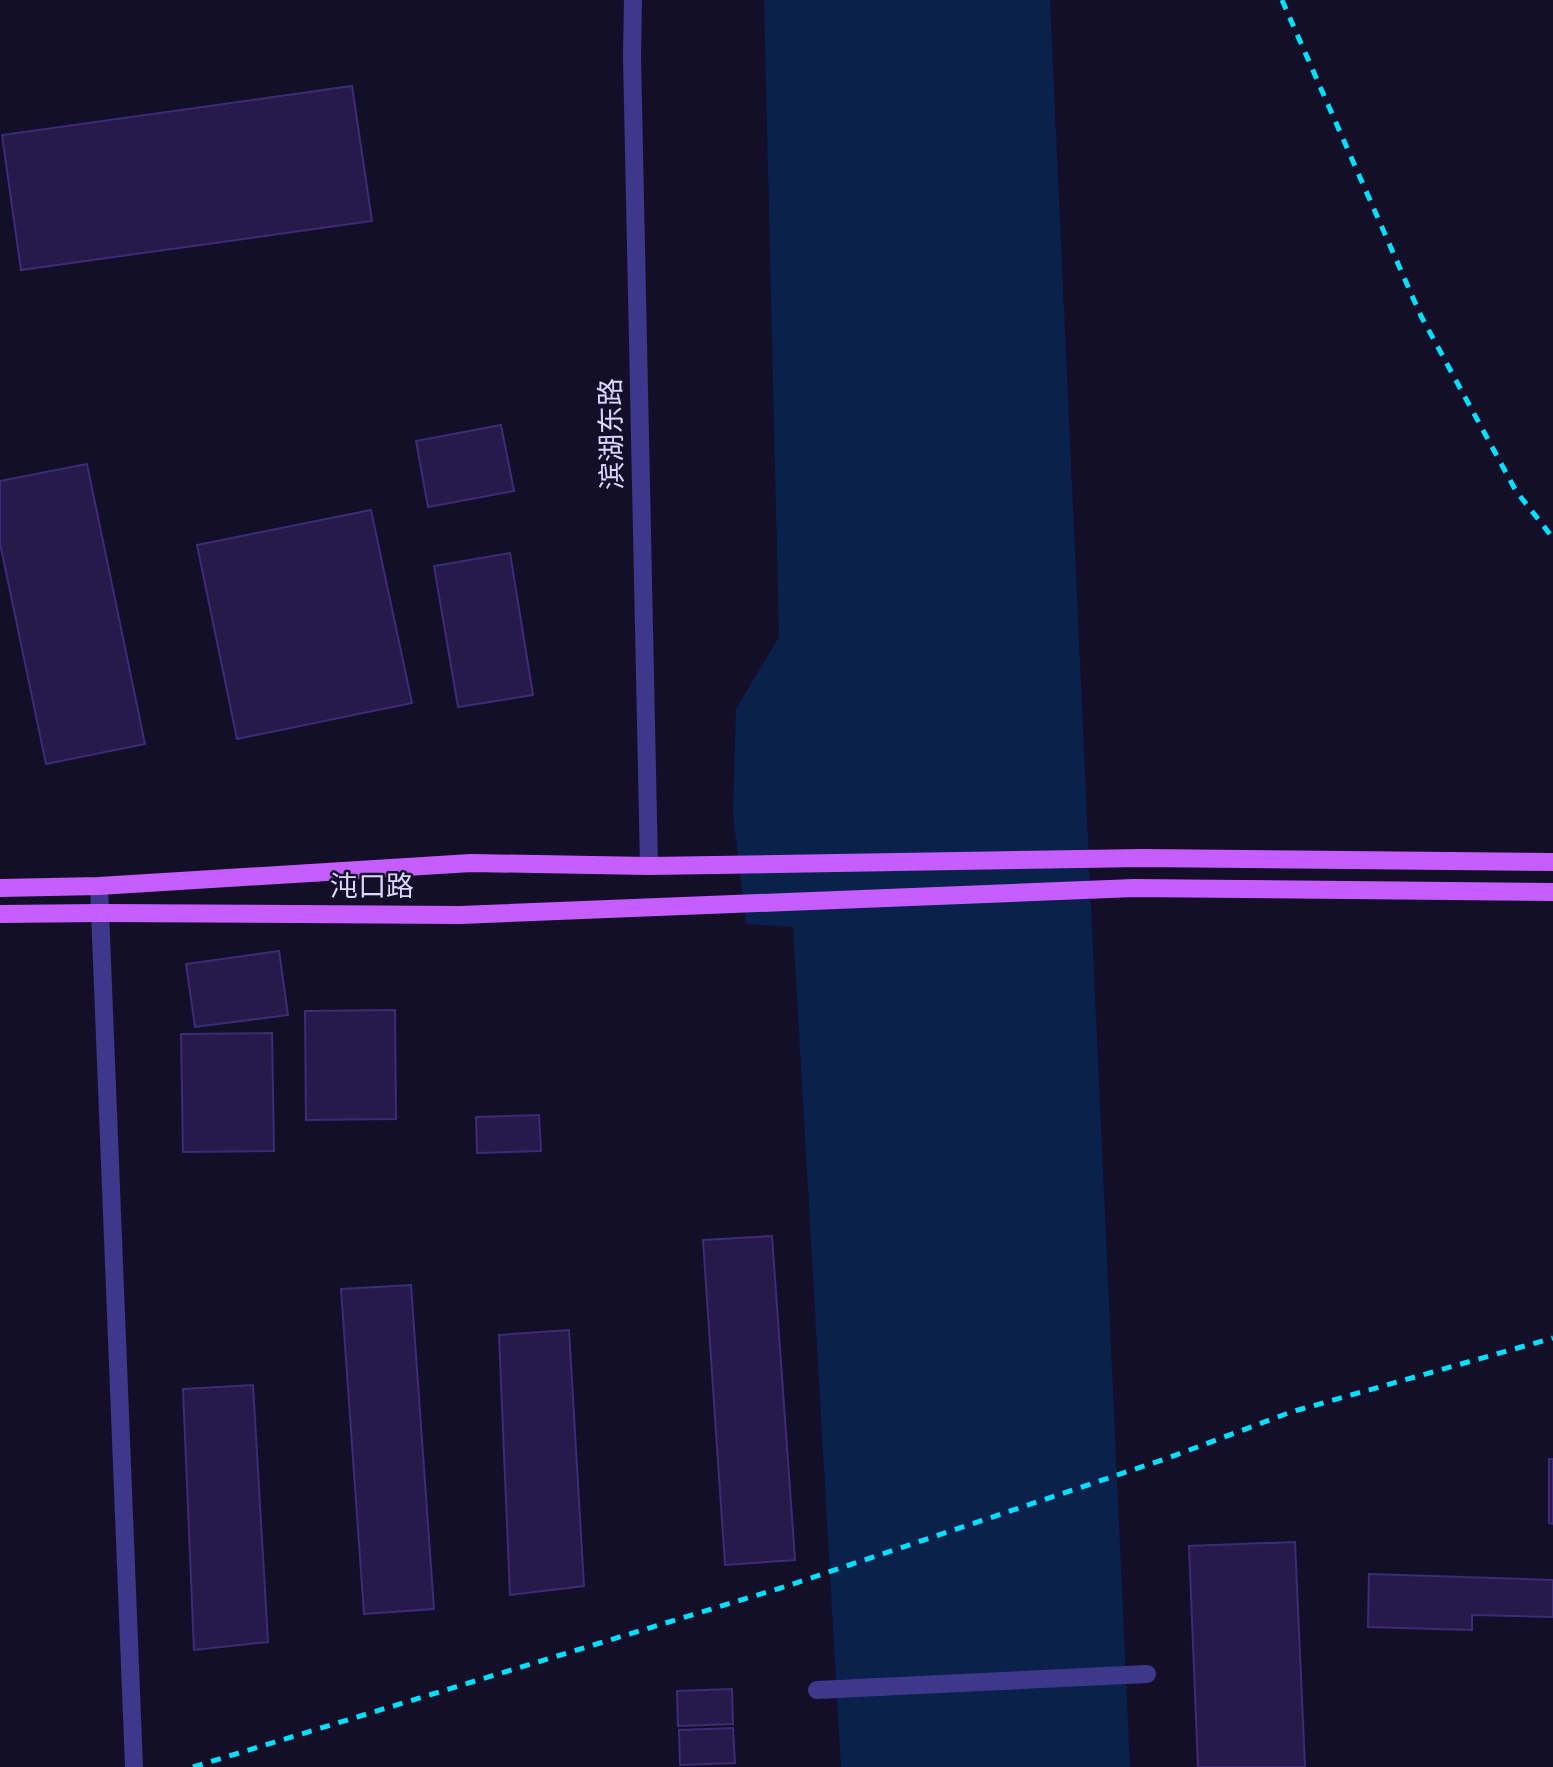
<svg xmlns="http://www.w3.org/2000/svg" width="1553" height="1767" viewBox="0 0 1553 1767" font-family="'Alegreya Sans','Noto Sans SC',sans-serif">
<rect width="100%" height="100%" fill="#140f29"/>
<path fill="#0a214c" d="M764 0H1050L1130 1767H841L793 927 746 924 733 814 736 709 779 637Z"/>
<path fill="#251a4a" stroke="#3c2b77" stroke-width="2" d="M352 86 372 221 21 270 2 135Z
M501 425 514 491 428 507 416 441Z
M87 464 145 744 46 764 0 543V481Z
M371 510 412 703 237 739 197 545Z
M510 553 533 695 458 707 434 566Z
M279 951 288 1015 195 1027 186 964Z
M395 1010 396 1119 306 1120 305 1011Z
M272 1033 274 1151 183 1152 181 1034Z
M539 1115 541 1151 477 1153 476 1117Z
M772 1236 795 1560 725 1565 703 1240Z
M411 1285 434 1609 364 1614 341 1289Z
M569 1330 584 1586 510 1595 499 1335Z
M253 1385 268 1642 194 1650 183 1389Z
M1549 1459H1553V1524L1549 1523Z
M1295 1542 1305 1767H1198L1189 1546Z
M1369 1574 1553 1580V1617L1472 1615V1630L1368 1627Z
M732 1689 733 1724 678 1726 677 1691Z
M733 1728 735 1763 680 1765 679 1730Z"/>
<g fill="none" stroke-linecap="round" stroke-linejoin="round">
<path stroke="#3d388a" stroke-width="18" d="M633 0 632 56 649 866
M99 886 134 1767
M817 1690 1147 1674"/>
<path stroke="#c65dff" stroke-width="18" d="M0 888 99 886 471 863 649 866 1142 858 1553 862
M0 914 100 913 460 915 1134 888 1553 892"/>
<path stroke="#02e0ff" stroke-width="5" stroke-dasharray="10 9" stroke-linecap="butt" d="M1282 0 1421 316 1516 491 1553 538
M193 1767 787 1586 1168 1458 1291 1412 1553 1338"/>
</g>
<g text-anchor="middle" dominant-baseline="central" stroke-width="5" stroke-linejoin="round" paint-order="stroke">
<g font-size="28" fill="#dcd6ff" stroke="#140f29">
<text transform="translate(613 434) rotate(-91)">滨湖东路</text>
<text x="372" y="888">沌口路</text>
</g>
</g>
</svg>
